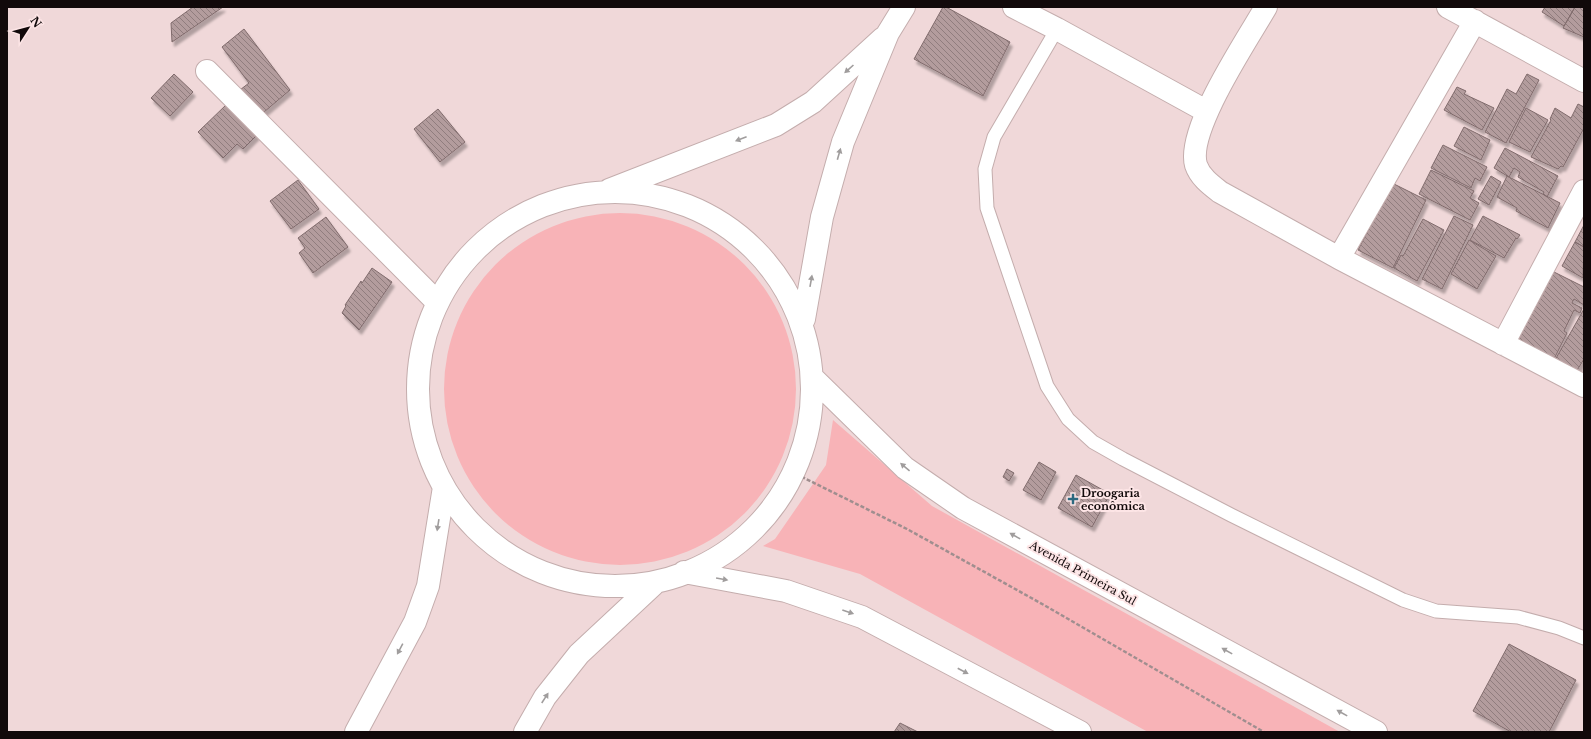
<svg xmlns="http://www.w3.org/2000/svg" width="1591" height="739" viewBox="0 0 1591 739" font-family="'Libre Baskerville',serif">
<defs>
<pattern id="building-back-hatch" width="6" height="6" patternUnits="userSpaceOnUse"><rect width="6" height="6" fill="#b39c9d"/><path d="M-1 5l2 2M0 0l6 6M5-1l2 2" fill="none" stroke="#907d7e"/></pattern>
<filter id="shadow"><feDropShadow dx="2.5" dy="4.5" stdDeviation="1" flood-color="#0004"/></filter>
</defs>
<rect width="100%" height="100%" fill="#f0d8d9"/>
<path fill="#f8b3b7" d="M444 389a176 176 0 1 1 352 0a176 176 0 1 1-352 0Z
M833 420 932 506 1340 732H1148L860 574 763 546 775 539 826 465Z"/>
<path fill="url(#building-back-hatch)" stroke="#806b6c" filter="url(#shadow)" d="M193 7H223L172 42 171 23Z
M943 7H946L1010 42 983 96 914 59Z
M1545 7H1575L1564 26 1542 12Z
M1575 7H1584V37L1563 28Z
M244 29 290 90 257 118 236 93 249 83 222 47Z
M174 74 193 92 170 116 151 98Z
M1527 74 1539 80 1506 143 1485 132 1507 89 1516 94Z
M1457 87 1466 91 1464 94 1494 108 1482 130 1444 110Z
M227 104 257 135 243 149 237 144 223 158 198 132Z
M1578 104 1584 107V128L1563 167 1561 166 1558 169 1531 157 1551 120 1550 119 1555 108 1571 118Z
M1526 108 1548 120 1530 152 1509 142Z
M438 109 465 142 440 162 414 129Z
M1464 127 1490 140 1481 160 1454 146Z
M1443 145 1487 167 1480 181 1475 178 1471 188 1431 168Z
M1505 148 1558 176 1547 197 1543 194 1544 192 1518 177 1520 172 1514 168 1509 177 1494 168Z
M1431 170 1474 191 1470 198 1479 203 1470 220 1419 194Z
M1491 176 1501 182 1489 205 1478 199Z
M1507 176 1560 203 1548 228 1516 211 1517 208 1497 197Z
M298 180 319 209 291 229 270 201Z
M1392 183 1426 200 1393 268 1358 250Z
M1454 216 1473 225 1442 289 1422 279Z
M1483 216 1520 235 1517 239 1516 238 1504 258 1470 240Z
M326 217 348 247 313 273 299 253 305 248 298 238Z
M1423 219 1444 230 1417 281 1394 268 1401 255 1403 256Z
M1584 225V247L1575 242Z
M1469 240 1496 256 1477 289 1451 274Z
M1575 242 1584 247 1583 278 1562 266Z
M372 268 392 282 359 330 342 313 346 306 345 305 361 281 362 283Z
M1550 270 1584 287V305L1574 299 1572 303 1582 308 1580 313 1574 310 1564 331 1567 333 1554 359 1510 337Z
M1584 309V359L1576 372 1555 360Z
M1039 462 1056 472 1041 500 1023 490Z
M1007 469 1014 473 1009 481 1003 477Z
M1076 475 1110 494 1092 527 1058 508Z
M1509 644 1576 680 1549 732H1511L1473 711Z
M900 723 918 732H894Z"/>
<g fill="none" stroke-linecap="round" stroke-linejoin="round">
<defs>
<path id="lane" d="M1057 29 994 137 985 169 987 208 1047 386 1068 419 1093 442 1123 459 1231 515 1403 600 1436 611 1518 617 1559 628 1584 638"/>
<path id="street" d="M1014 7 1057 29 1206 111
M1266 7C1247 40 1186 130 1196 165 1200 177 1211 185 1220 192L1339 258 1584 386
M1448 7 1584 81
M207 71 435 300
M1339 258 1475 21
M1503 344 1584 191"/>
<path id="secondary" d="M609 190 776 125 813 102 883 38
M418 389a197 197 0 1 1 394 0a197 197 0 1 1-394 0Z
M804 319 822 217 843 142 888 33 904 7
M814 379 905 468 963 508 1376 732
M684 572 786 591 862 617 1080 732
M356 732 415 622 428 586 444 487
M525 732 545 697 579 654 653 585"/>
</defs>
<use href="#lane" stroke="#c4adad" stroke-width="15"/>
<use href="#street" stroke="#c4adad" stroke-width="24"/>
<use href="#secondary" stroke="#c4adad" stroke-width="24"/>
<path stroke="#a08e8f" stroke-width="2.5" stroke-dasharray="4 2" stroke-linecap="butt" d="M796 474 907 529 1044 605 1264 732"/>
<use href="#lane" stroke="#fff" stroke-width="13"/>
<use href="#street" stroke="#fff" stroke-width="22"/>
<use href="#secondary" stroke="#fff" stroke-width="22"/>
</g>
<defs><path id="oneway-solid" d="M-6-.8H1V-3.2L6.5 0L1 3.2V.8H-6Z"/></defs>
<g fill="#a09d9d">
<use href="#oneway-solid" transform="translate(849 69) rotate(138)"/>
<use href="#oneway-solid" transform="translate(741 139) rotate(159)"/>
<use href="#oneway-solid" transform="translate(839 154) rotate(-74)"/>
<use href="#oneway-solid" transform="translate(811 281) rotate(-80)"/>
<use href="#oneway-solid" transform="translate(905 467) rotate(-140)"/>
<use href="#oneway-solid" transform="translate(438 525) rotate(99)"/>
<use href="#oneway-solid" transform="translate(1015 536) rotate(-151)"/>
<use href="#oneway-solid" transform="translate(722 579) rotate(10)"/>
<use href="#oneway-solid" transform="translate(848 612) rotate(19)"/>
<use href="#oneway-solid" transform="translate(400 649) rotate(118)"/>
<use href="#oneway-solid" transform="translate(1227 651) rotate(-151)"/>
<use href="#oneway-solid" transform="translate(963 671) rotate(28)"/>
<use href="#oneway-solid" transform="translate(545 698) rotate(-57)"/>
<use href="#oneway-solid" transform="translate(1342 713) rotate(-151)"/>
</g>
<path fill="#2c697f" stroke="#fde5e6" stroke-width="1.5" d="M1071 493h4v4h4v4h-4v4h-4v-4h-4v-4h4z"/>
<g text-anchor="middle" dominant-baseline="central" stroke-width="4" stroke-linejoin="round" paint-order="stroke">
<g font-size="11" font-weight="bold" fill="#11090a" stroke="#fde5e6" text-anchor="start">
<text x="1081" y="493">Droogaria<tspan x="1081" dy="13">econômica</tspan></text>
</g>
<g font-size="11" fill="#11090a" stroke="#fde5e6">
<text transform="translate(1083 573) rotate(29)">Avenida Primeira Sul</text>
</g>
</g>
<rect width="1591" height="739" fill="none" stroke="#11090a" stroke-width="16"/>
<g transform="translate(28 28) rotate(54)" stroke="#fde5e6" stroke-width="3" paint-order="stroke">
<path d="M0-3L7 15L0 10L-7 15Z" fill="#11090a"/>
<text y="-6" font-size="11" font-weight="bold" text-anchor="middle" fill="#11090a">N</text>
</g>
</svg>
